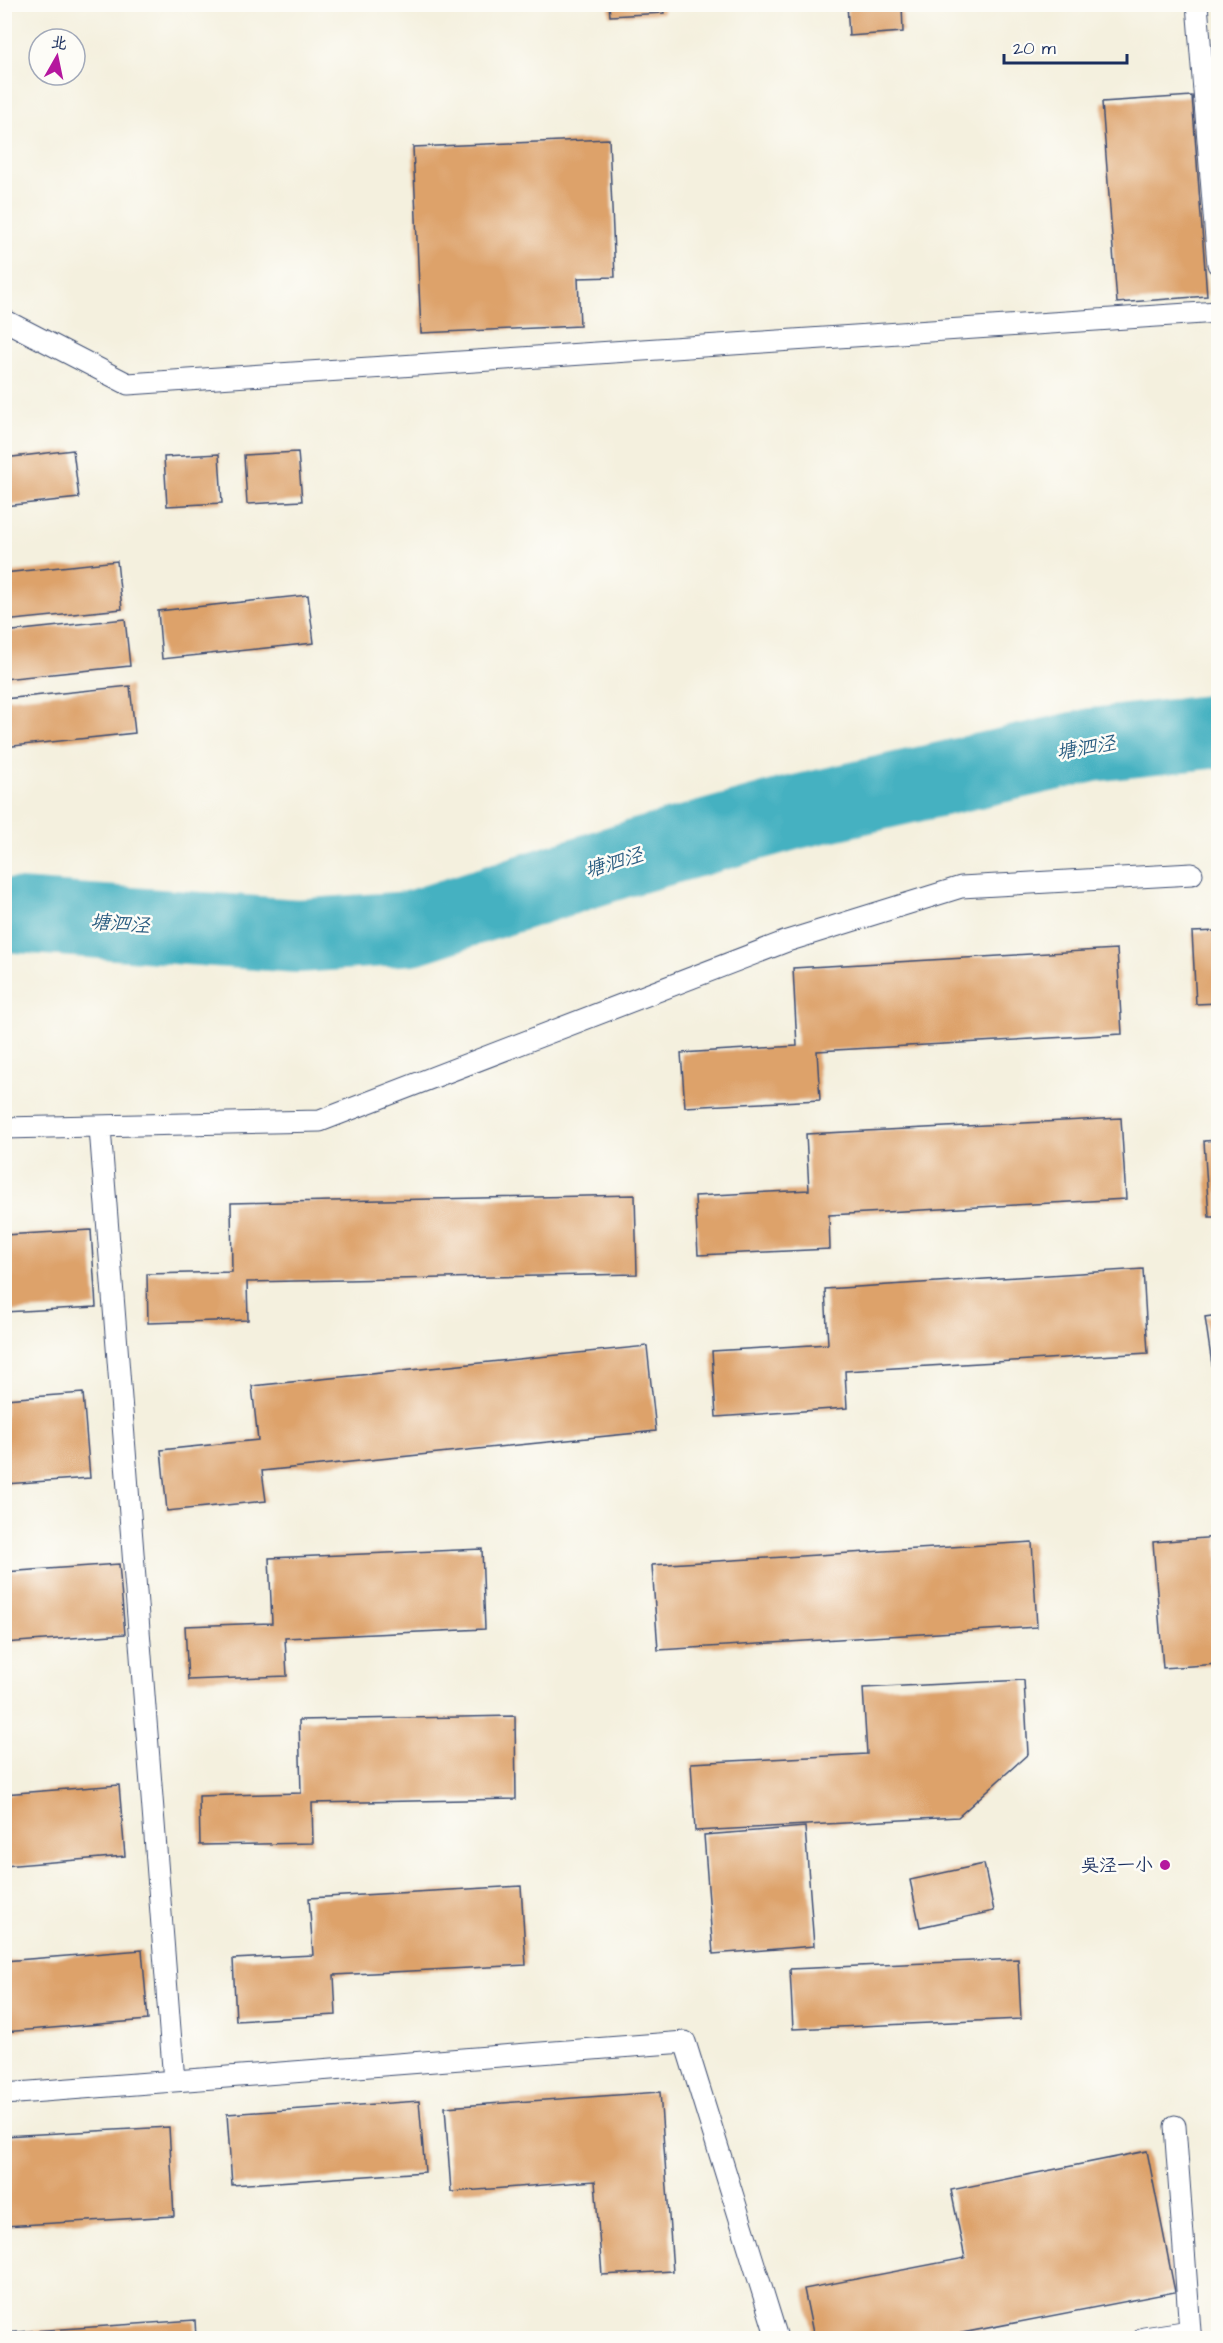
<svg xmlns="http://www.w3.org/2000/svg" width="1223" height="2343" viewBox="0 0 1223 2343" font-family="'Architects Daughter','LXGW WenKai TC',sans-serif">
<rect width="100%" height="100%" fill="#fdfcf7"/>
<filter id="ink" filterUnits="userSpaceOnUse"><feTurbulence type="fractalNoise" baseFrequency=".0167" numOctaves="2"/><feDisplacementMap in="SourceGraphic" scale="12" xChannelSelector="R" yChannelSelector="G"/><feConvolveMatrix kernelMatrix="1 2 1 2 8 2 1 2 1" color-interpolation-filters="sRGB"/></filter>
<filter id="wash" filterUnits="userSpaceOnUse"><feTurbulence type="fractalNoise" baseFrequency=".008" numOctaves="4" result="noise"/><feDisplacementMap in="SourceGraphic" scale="24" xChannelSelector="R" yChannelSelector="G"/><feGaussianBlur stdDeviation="1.35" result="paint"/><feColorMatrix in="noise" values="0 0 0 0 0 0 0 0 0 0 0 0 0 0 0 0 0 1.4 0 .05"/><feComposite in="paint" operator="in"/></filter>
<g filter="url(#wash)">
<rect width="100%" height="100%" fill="#f4f0de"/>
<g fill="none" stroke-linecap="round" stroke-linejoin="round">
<path stroke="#44b1c1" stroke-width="74" d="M4 915 298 936 411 928 624 860 792 813 1092 745 1218 731"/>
</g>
<g id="blocks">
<path fill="#dda26b" d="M609 4H663L664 13 610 16Z
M684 4H717V6L684 8Z
M847 4H902L903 32 849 36Z
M1192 96 1207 296 1117 303 1102 102Z
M609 139 615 277 578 278 580 326 421 333 413 147Z
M73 450 79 498 4 506V458Z
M298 452 302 501 247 504 244 455Z
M219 454 222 503 167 506 164 457Z
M117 561 122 609 4 621V573Z
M308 595 314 643 162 659 158 611Z
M125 619 130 666 4 679V632Z
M130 686 135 733 4 747V699Z
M1218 931V1003L1196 1004 1192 932Z
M1117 949 1122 1034 817 1051 820 1100 685 1107 681 1053 797 1046 793 968Z
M1121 1118 1126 1199 829 1215 830 1249 698 1255 695 1196 809 1190 806 1134Z
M1218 1140V1217H1209L1204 1141Z
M635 1195 637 1274 247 1282 248 1320 148 1323 147 1274 232 1272 231 1203Z
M91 1230 96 1307 4 1312V1235Z
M1143 1269 1148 1353 845 1371 847 1408 716 1417 712 1351 828 1344 825 1289Z
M1218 1315V1385H1215L1205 1317Z
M647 1346 656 1431 262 1471 266 1501 167 1511 161 1450 258 1440 252 1386Z
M83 1393 90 1478 5 1484V1399Z
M1218 1537V1664L1163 1668 1153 1542Z
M1032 1542 1037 1627 658 1650 652 1565Z
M482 1549 485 1629 285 1638 287 1676 188 1680 185 1626 272 1623 269 1558Z
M119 1564 125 1634 4 1643V1572Z
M1024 1680 1028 1754 958 1817 695 1831 691 1763 867 1754 863 1688Z
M515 1716 516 1799 312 1803 313 1843 200 1845 199 1796 301 1793 299 1720Z
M119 1785 125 1856 4 1866V1794Z
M805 1827 814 1946 713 1954 704 1835Z
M984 1864 994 1911 920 1927 910 1880Z
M521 1886 526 1965 334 1975 336 2015 236 2021 233 1959 313 1955 309 1898Z
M142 1950 148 2020 4 2032V1961Z
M1018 1959 1021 2019 793 2029 790 1969Z
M660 2092 673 2271 602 2275 595 2181 451 2192 445 2107Z
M419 2101 425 2172 232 2185 227 2114Z
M169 2127 174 2216 4 2226V2136Z
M1147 2151 1175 2292 936 2338H814L804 2289 965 2258 951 2190Z
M195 2320 196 2338H4V2333Z
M646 2333 647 2338H620V2337Z"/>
</g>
</g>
<g filter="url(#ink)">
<use href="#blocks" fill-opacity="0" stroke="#3c4c71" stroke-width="1.5"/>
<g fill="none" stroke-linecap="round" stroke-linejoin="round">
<defs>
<path id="lane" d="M1197 4 1218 264
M4 320 128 384 1218 312
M4 1128 320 1121 787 941 961 887 1192 874
M100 1128 174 2081
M4 2094 685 2042 777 2338
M1175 2126 1190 2331
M1144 2338 1190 2331 1191 2338"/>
</defs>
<use href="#lane" stroke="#3c4c71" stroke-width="23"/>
<use href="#lane" stroke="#fff" stroke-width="21"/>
</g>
</g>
<circle fill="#b5179e" stroke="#fdfcf7" stroke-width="2" cx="1165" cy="1865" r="6"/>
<g text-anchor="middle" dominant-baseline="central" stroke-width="5" stroke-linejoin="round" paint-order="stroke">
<g font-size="18" fill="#1b2f5e" stroke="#fdfcf7" text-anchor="end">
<text x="1153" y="1865">吴泾一小</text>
</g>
<g font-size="20" font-style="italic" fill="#295c81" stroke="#fdfcf7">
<text transform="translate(1086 748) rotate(-10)">塘泗泾</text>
<text transform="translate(614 863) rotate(-17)">塘泗泾</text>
<text transform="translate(120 924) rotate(4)">塘泗泾</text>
</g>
</g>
<rect width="1223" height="2343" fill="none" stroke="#fdfcf7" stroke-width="24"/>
<g transform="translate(57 57) rotate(9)"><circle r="28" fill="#fdfcf7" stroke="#a3aaba" stroke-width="1.5"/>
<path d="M0-4.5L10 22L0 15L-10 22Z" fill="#b5179e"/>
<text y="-9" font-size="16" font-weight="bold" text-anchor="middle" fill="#1b2f5e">北</text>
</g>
<path d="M1004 54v9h123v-9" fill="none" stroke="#1b2f5e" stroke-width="3"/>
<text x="1013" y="54" font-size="18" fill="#1b2f5e" stroke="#fdfcf7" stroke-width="4.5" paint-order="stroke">20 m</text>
</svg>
